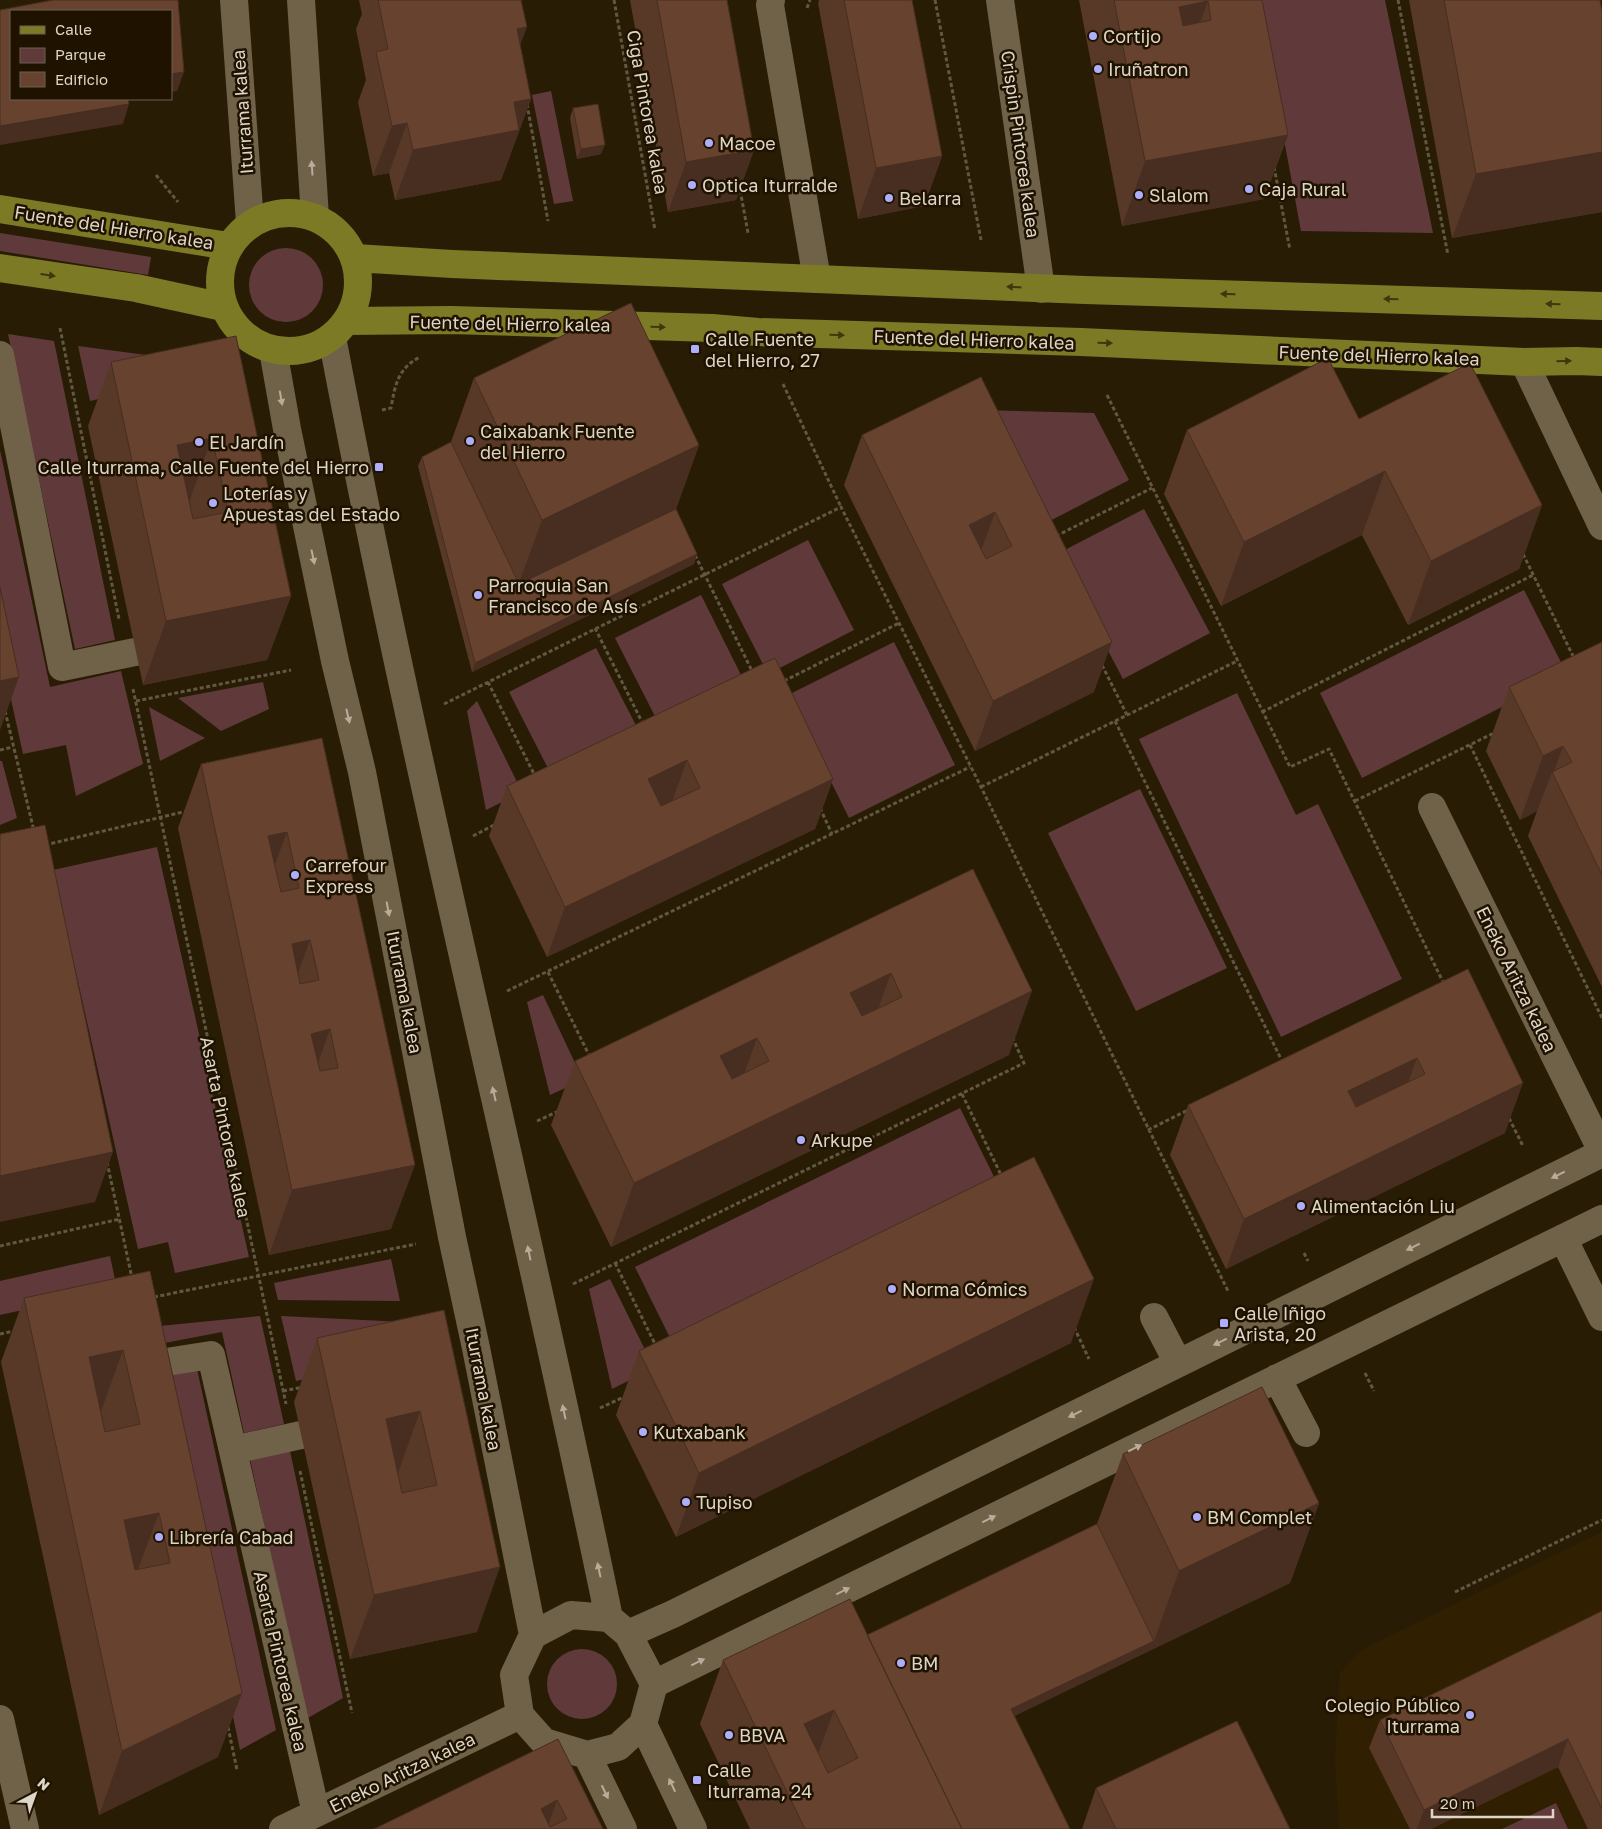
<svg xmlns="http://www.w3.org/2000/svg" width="1602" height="1829" viewBox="0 0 1602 1829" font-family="'Golos Text',sans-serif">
<rect width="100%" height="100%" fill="#291c05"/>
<path fill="#302001" d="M1602 1532V1829H1339L1335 1757 1340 1673 1359 1653 1371 1645Z"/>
<path fill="#603a3b" d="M1258 0H1385L1433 233 1301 231Z
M551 91 573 201 554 204 532 95Z
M0 233 151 257 148 275 0 251Z
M249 285a37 37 0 1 1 74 0a37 37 0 1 1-74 0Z
M8 334 54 341 115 640 75 649Z
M78 346 207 363 209 374 90 401Z
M982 410 1094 413 1129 480 1042 525Z
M0 450 50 687 121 671 143 764 76 796 66 745 23 754 0 649Z
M1144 509 1210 633 1123 679 1057 554Z
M808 540 854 630 768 674 722 584Z
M1524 590 1567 674 1362 778 1320 693Z
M701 595 746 685 661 728 615 638Z
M894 642 955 765 849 818 788 695Z
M596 648 642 737 555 782 509 692Z
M263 682 269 709 221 731 178 698Z
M1237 693 1296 815 1318 804 1402 979 1281 1037 1139 739Z
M477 701 522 792 486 810 467 711Z
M149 707 205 738 160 761Z
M0 761H2L17 818 0 825Z
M1140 789 1227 968 1136 1011 1048 833Z
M157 847 249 1257 175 1273 168 1242 138 1249 53 870Z
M543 995 583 1080 550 1095 527 1002Z
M960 1108 1004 1197 679 1356 635 1267Z
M110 1256 117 1289 0 1315V1281Z
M391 1259 400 1301 278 1300 274 1283Z
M610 1279 654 1368 612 1389 589 1289Z
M260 1316 284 1424 244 1433 222 1332 154 1345 149 1327Z
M281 1316 404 1322 412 1356 296 1381Z
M197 1369 276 1730 240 1750 161 1372Z
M290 1451 343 1698 306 1719 250 1459Z
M547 1684a35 35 0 1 1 70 0a35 35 0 1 1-70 0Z
M1556 1803 1568 1829H1502Z"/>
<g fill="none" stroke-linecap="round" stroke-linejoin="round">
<path stroke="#625743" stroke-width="3" stroke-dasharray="4 2.5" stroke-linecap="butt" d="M614 0 655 230
M935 0 981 240
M1398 0 1448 255
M807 8 810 0
M527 104 548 221
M1274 167 1290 250
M156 175 178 202
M739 184 748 233
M60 328 119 619
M783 384 841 507
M1107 395 1290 767 1329 749 1444 984
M382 410 391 408C395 385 398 368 420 357
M1056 536 1152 488
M1523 554 1574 658
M695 555 753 673
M595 628 643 724
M1102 665 1127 715
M784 681 899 623
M488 682 535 776
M133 689 286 1404
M136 701 291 670
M444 704 841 507 981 787 1228 1291
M5 711 34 831
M1262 712 1533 575
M1115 721 1283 1063
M1470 745 1602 1018
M0 750 13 747
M981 787 1237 661
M1355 801 1496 732
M820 808 832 834
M473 836 496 824
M45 845 187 811
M548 972 590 1057
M507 991 970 767
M962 1094 1002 1177
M1509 1118 1523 1146
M537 1121 559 1111
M1148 1130 1190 1109
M107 1162 132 1278
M0 1246 120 1219
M1304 1253 1308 1261
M615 1263 656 1346
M573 1284 1024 1063 1013 1039
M154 1297 416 1244
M1074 1327 1089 1359
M0 1334 14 1331
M1365 1373 1374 1391
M283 1391 303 1387
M600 1408 626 1396
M300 1471 352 1713
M1455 1592 1602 1520
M228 1727 237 1770"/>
<path stroke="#706249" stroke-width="28" d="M234 0 250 223
M301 0 315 217
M771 0 770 5 817 279
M1000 0 1041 289
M332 337C413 766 521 1190 609 1618
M273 350 287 429 335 661 362 772 452 1237 476 1348 533 1635
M0 355 62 667 135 652
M1524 362 1602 526
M1432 807 1602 1151
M1563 1238 1602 1317
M1154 1317 1178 1363
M134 1367 211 1355 316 1813
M1277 1378 1306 1433
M233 1450 301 1435
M571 1615 609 1618 628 1634 654 1684 643 1724 618 1747 587 1755 544 1742 520 1715 514 1675 533 1635Z
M628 1634 673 1614 1602 1153
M654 1684 1602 1219
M0 1719 25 1829
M643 1724 693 1829
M587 1755 623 1829
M283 1829 520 1715"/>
<path stroke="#7d7a26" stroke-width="28" d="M0 209 228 246
M220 282a69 69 0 1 1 138 0a69 69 0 1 1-138 0Z
M355 258 452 264 1085 290 1602 306
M0 268 136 288 223 307
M346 321 451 320 712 328 758 332 1081 342 1524 362 1576 361 1602 362"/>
</g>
<path fill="#583928" d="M359 0H521L520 45 531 99 501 180 395 200 389 173 373 176 358 102 366 80 356 29 362 14Z
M630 0H727L754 150 736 200 668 212Z
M819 0H912L942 156 924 206 858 219 818 3Z
M1079 0H1262L1288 135 1264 199 1122 226Z
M1409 0H1600L1602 12V212L1452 238Z
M573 108 601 154 577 159 570 118Z
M236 336 291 596 267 660 143 685 88 426 111 362Z
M981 377 1094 692 975 751 844 485 862 435Z
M474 378 699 445 676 509 697 554 694 564 472 672 418 466 422 457 451 442Z
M1359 419 1542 505 1519 569 1408 625 1362 535 1221 606 1164 494 1187 430Z
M1602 642V987L1528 836 1537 811 1520 820 1486 751 1509 687Z
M775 658 833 779 815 829 547 957 489 836 507 786Z
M322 738 391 1229 269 1255 178 828 201 764Z
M973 869 1009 1055 611 1247 551 1125 575 1061Z
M1468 969 1505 1133 1226 1269 1170 1155 1188 1105Z
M150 1271 218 1757 99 1815 1 1362 24 1298Z
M444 1310 477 1632 350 1659 294 1402 317 1338Z
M1071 1343 676 1537 616 1415 639 1351Z
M1123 1454 1319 1503 1290 1583 1014 1716 1070 1829H750L700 1724 723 1660 867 1635 1097 1524Z
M1602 1611V1829H1588L1558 1767 1431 1829H1410L1369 1748 1380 1720Z
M558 1739 603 1829H374Z
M1096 1788 1290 1829H1082Z"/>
<path fill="#472e21" d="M1208 1 1184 65 1179 7Z
M527 27 508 77 517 29Z
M184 72 177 91 171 92V74Z
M531 99 501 180 395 200 413 150 514 102Z
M129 104 123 124 0 145V126Z
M407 123 389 173 373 176 392 126Z
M1288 135 1264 199 1122 226 1145 161Z
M605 145 601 154 577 159 581 149Z
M754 150 736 200 668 212 686 162Z
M1602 152V212L1452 238 1476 174Z
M942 156 924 206 858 219 876 168Z
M212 438 189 502 177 445Z
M699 445 672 519 515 594 542 520Z
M1385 471 1362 535 1221 606 1244 542Z
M1542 505 1519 569 1408 625 1431 561Z
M995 512 977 562 969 525Z
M697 554 694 564 472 672 475 663Z
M291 596 267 660 143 685 166 621Z
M1112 642 1094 692 975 751 993 701Z
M19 677 0 730V681Z
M1563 746 1553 774 1552 772 1537 811 1520 820 1543 756Z
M687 760 669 810 630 829 648 779Z
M833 779 815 829 547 957 565 907Z
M287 832 263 896 268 836Z
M310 940 287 1004 292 944Z
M891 973 868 1037 850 993Z
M1032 991 1009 1055 611 1247 634 1183Z
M330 1029 307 1094 311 1034Z
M757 1038 734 1102 720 1056Z
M1417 1058 1399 1108 1330 1141 1348 1091Z
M1523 1083 1505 1133 1226 1269 1244 1219Z
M113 1152 95 1202 0 1222V1176Z
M415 1165 391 1229 269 1255 292 1190Z
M1094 1279 1071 1343 676 1537 699 1473Z
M123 1350 100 1414 89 1357Z
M420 1411 397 1476 386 1419Z
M1319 1503 1290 1583 1008 1719 1011 1709 1154 1641 1179 1571Z
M159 1513 135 1577 124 1520Z
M500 1567 477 1632 350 1659 374 1595Z
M242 1693 218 1757 99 1815 122 1751Z
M834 1710 811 1774 804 1724Z
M1568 1739 1558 1767 1431 1829H1417L1424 1810Z
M557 1800 547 1829 541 1809Z"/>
<path fill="#66422f" stroke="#472e21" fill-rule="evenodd" d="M53 0H178L184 72 171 74V11H11V99H128L129 104 0 126V10Z
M378 0H521L527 27 517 29 531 99 514 102 519 130 413 150 407 123 392 126 376 52 388 49Z
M657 0H727L754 150 686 162Z
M844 0H912L942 156 876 168Z
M1114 0H1262L1288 135 1145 161ZM1208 1 1211 20 1183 26 1179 7Z
M1444 0H1600L1602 12V152L1476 174Z
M598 104 605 145 581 149 573 108Z
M631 303 699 445 542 520 474 378Z
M236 336 291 596 166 621 111 362ZM212 438 228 512 193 519 177 445Z
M1328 358 1359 419 1470 363 1542 505 1431 561 1385 471 1244 542 1187 430Z
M981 377 1112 642 993 701 862 435ZM995 512 1012 546 986 559 969 525Z
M451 442 519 584 676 509 697 554 475 663 422 457Z
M0 587 19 677 0 681Z
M1602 642V875L1552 772 1572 762 1563 746 1543 756 1509 687Z
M775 658 833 779 565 907 507 786ZM687 760 700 788 661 806 648 779Z
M322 738 415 1165 292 1190 201 764ZM287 832 299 888 281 892 268 836ZM310 940 319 980 300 984 292 944ZM330 1029 338 1068 320 1071 311 1034Z
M45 825 113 1152 0 1176V834Z
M973 869 1032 991 634 1183 575 1061ZM891 973 902 997 862 1016 850 993ZM757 1038 769 1061 732 1079 720 1056Z
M1468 969 1523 1083 1244 1219 1188 1105ZM1417 1058 1425 1074 1356 1107 1348 1091Z
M1034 1157 1094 1279 699 1473 639 1351Z
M150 1271 242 1693 122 1751 24 1298ZM123 1350 140 1424 105 1432 89 1357ZM159 1513 170 1563 135 1570 124 1520Z
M444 1310 500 1567 374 1595 317 1338ZM420 1411 437 1485 402 1493 386 1419Z
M1262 1387 1319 1503 1179 1571 1123 1454Z
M1097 1524 1154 1641 1011 1709 1070 1829H962L867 1635Z
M850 1599 962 1829H805L723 1660ZM834 1710 858 1758 828 1773 804 1724Z
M1602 1611V1809L1568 1739 1424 1810 1380 1720Z
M1237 1721 1290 1829H1116L1096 1788Z
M558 1739 603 1829H374ZM557 1800 567 1819 550 1827 541 1809Z"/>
<defs><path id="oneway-solid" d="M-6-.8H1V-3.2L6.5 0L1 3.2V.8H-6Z" transform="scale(1.25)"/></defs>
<g fill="#b7ad9b">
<use href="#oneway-solid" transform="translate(312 168) rotate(-94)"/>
<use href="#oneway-solid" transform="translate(281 398) rotate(80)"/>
<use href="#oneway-solid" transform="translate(313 557) rotate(78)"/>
<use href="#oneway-solid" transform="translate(348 716) rotate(77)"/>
<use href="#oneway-solid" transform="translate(388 909) rotate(79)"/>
<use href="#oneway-solid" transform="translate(494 1094) rotate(-103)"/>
<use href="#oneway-solid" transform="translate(1558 1175) rotate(154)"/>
<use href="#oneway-solid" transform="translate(1413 1247) rotate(154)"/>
<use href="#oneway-solid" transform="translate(529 1253) rotate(-102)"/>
<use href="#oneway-solid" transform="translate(1220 1342) rotate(154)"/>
<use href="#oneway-solid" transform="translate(564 1412) rotate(-102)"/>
<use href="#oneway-solid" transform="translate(1075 1414) rotate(154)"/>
<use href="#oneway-solid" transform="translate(1135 1448) rotate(-26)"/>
<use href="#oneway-solid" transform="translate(989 1519) rotate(-26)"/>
<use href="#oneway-solid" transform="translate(599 1570) rotate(-102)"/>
<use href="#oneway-solid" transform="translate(843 1591) rotate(-26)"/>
<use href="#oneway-solid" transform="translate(698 1662) rotate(-26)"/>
<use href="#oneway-solid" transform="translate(672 1785) rotate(-115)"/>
<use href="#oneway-solid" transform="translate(605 1792) rotate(64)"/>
</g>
<g fill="#40370d">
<use href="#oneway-solid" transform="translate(48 275) rotate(8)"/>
<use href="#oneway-solid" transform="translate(1014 287) rotate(-177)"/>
<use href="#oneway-solid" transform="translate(1228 294) rotate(-178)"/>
<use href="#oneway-solid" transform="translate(1391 299) rotate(-178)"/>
<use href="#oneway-solid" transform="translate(1553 304) rotate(-178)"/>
<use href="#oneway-solid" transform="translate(658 327) rotate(2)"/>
<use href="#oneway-solid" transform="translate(837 335) rotate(2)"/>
<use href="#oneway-solid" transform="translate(1105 343) rotate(2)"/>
<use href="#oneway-solid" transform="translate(1564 361) rotate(-1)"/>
</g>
<g fill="#afaefa" stroke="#1f1300" stroke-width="2">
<circle cx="1093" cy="36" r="5"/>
<circle cx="1098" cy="69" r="5"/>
<circle cx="709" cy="143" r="5"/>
<circle cx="692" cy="185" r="5"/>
<circle cx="1249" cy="189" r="5"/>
<circle cx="1139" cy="195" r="5"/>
<circle cx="889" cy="198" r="5"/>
<rect x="690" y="344" width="10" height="10" rx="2.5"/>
<circle cx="470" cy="441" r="5"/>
<circle cx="199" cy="442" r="5"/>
<rect x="374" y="462" width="10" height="10" rx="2.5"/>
<circle cx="213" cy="503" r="5"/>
<circle cx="478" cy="595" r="5"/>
<circle cx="295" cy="875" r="5"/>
<circle cx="801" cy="1140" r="5"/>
<circle cx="1301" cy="1206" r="5"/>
<circle cx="892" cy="1289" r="5"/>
<rect x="1219" y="1318" width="10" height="10" rx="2.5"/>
<circle cx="643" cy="1432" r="5"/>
<circle cx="686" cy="1502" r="5"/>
<circle cx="1197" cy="1517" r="5"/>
<circle cx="159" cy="1537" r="5"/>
<circle cx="901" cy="1663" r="5"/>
<circle cx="1470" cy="1715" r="5"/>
<circle cx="729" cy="1735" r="5"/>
<rect x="692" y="1775" width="10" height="10" rx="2.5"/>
</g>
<g text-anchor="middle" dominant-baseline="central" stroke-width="5" stroke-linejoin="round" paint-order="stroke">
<g font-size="18" fill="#ddd5c7" stroke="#1f1300" text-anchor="start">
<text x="1103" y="36">Cortijo</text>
<text x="1108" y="69">Iruñatron</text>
<text x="719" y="143">Macoe</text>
<text x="702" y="185">Optica Iturralde</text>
<text x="1259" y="189">Caja Rural</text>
<text x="1149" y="195">Slalom</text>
<text x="899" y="198">Belarra</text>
<text x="705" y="339">Calle Fuente<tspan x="705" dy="21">del Hierro, 27</tspan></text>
<text x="480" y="431">Caixabank Fuente<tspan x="480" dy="21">del Hierro</tspan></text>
<text x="209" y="442">El Jardín</text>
<text x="369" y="467" text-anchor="end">Calle Iturrama, Calle Fuente del Hierro</text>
<text x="223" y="493">Loterías y<tspan x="223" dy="21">Apuestas del Estado</tspan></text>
<text x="488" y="585">Parroquia San<tspan x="488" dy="21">Francisco de Asís</tspan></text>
<text x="305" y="865">Carrefour<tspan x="305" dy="21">Express</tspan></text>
<text x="811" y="1140">Arkupe</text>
<text x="1311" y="1206">Alimentación Liu</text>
<text x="902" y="1289">Norma Cómics</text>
<text x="1234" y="1313">Calle Iñigo<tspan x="1234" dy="21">Arista, 20</tspan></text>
<text x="653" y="1432">Kutxabank</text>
<text x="696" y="1502">Tupiso</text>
<text x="1207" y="1517">BM Complet</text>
<text x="169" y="1537">Librería Cabad</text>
<text x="911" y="1663">BM</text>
<text x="1460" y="1705" text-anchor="end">Colegio Público<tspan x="1460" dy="21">Iturrama</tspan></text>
<text x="739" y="1735">BBVA</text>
<text x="707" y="1770">Calle<tspan x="707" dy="21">Iturrama, 24</tspan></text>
</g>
<g font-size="18" fill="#ddd5c7" stroke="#1f1300">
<text transform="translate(242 112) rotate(-94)">Iturrama kalea</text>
<text transform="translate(648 112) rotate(80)">Ciga Pintorea kalea</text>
<text transform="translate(1021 144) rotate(82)">Crispin Pintorea kalea</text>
<text transform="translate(114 227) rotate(9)">Fuente del Hierro kalea</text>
<text transform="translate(510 323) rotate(1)">Fuente del Hierro kalea</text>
<text transform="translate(974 339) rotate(2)">Fuente del Hierro kalea</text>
<text transform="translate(1379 355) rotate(2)">Fuente del Hierro kalea</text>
<text transform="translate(1517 979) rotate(64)">Eneko Aritza kalea</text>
<text transform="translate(405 992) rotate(79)">Iturrama kalea</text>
<text transform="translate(226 1127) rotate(78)">Asarta Pintorea kalea</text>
<text transform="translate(484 1389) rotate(79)">Iturrama kalea</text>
<text transform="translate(281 1661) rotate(77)">Asarta Pintorea kalea</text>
<text transform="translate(402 1772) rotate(-26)">Eneko Aritza kalea</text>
</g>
</g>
<rect x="10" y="10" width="162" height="90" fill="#1f1300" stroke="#6b6150"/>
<rect x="20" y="26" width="25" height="8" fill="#7d7a26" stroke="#6b6150"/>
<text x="55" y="35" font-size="15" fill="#ddd5c7">Calle</text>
<rect x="20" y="48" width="25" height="15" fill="#603a3b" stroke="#6b6150"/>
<text x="55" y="60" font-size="15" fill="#ddd5c7">Parque</text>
<rect x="20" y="72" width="25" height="15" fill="#66422f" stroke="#6b6150"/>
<text x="55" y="85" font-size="15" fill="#ddd5c7">Edificio</text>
<g transform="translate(35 1794) rotate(41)" stroke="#1f1300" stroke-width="4" paint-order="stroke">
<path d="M0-4L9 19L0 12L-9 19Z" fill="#ddd5c7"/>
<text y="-8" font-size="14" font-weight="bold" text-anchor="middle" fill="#ddd5c7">N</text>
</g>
<path d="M1432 1809v8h121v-8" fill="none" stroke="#ddd5c7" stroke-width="2.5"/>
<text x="1440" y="1809" font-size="15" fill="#ddd5c7" stroke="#1f1300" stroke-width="4" paint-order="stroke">20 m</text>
</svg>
